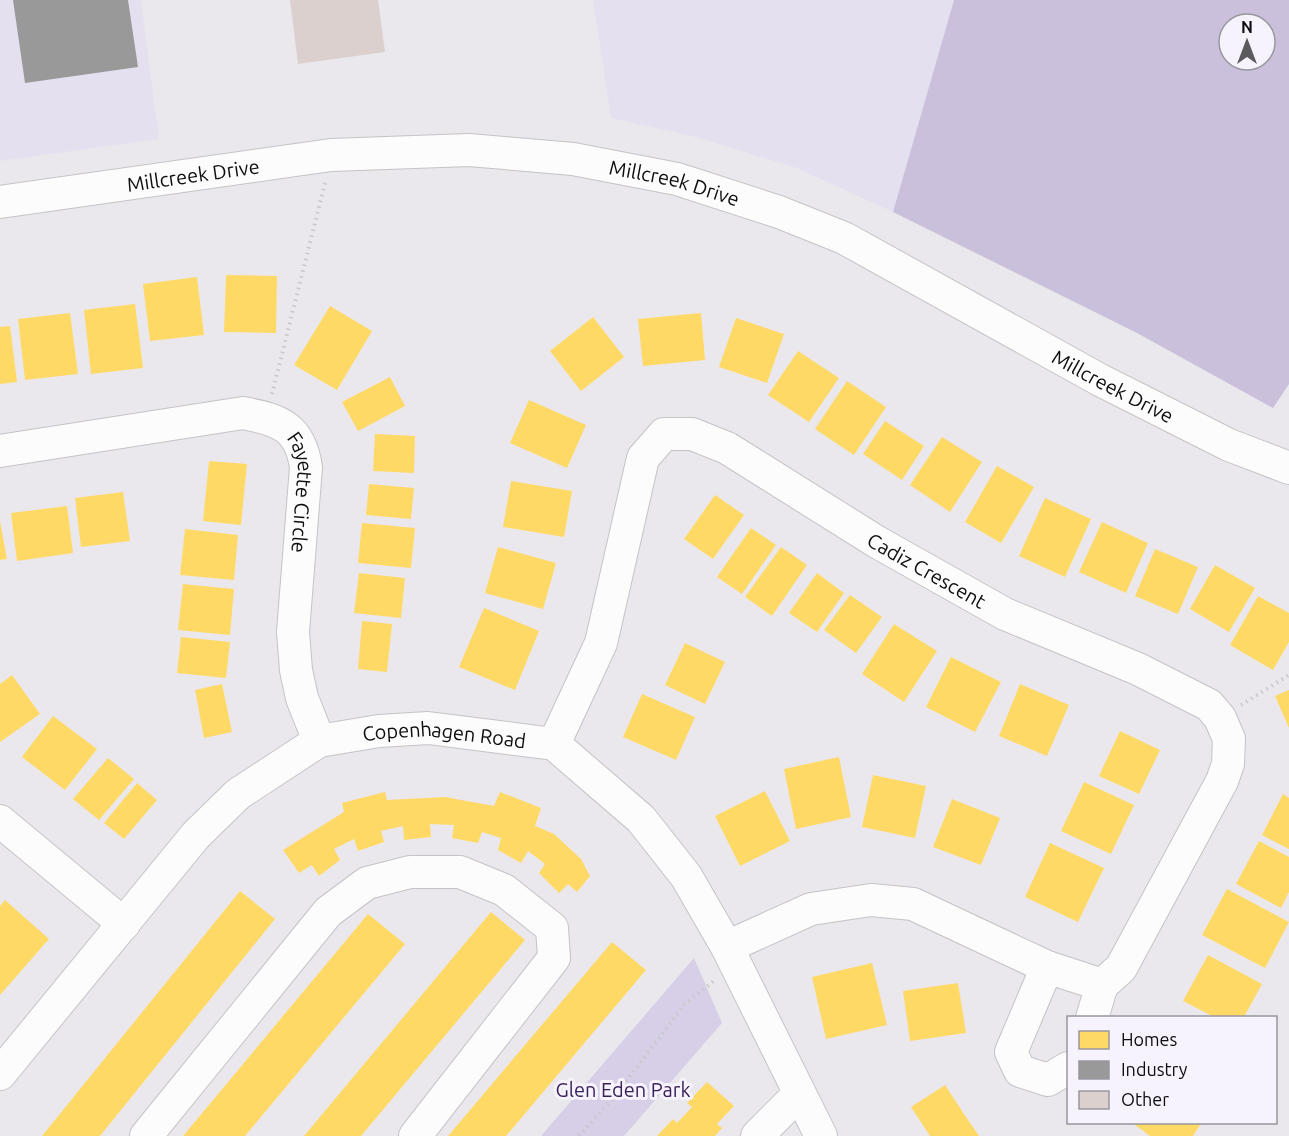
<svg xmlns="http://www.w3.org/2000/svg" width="1289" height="1136" viewBox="0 0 1289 1136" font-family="Ubuntu,sans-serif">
<rect width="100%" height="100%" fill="#eae8ed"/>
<path fill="#e4e0ef" d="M0 0H141L159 139 0 161Z
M593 0H954L893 212 797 168 692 136 611 118Z"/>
<path fill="#d7cfe8" d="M694 958 722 1023 624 1136H541Z"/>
<path fill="#cac0dc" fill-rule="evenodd" d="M954 0H1289V384L1273 408 1137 333 893 212ZM1229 24H1265V60H1229Z"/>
<path fill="#ffd966" d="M226 275 277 276 276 333 224 332Z
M197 277 204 335 150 341 143 284Z
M135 304 143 368 91 374 84 310Z
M330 306 372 331 337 390 294 365Z
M70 313 78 374 25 380 18 319Z
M701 313 705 360 643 366 638 319Z
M593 317 624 357 581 391 550 351Z
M736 318 784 334 767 383 719 367Z
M10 326 17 382 0 384V327Z
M798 351 839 378 809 422 768 395Z
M390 377 405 406 358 431 342 402Z
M847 381 886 407 854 455 815 429Z
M529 400 586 425 567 468 510 443Z
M885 421 924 446 902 480 863 454Z
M375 434 415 436 414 473 373 471Z
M942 437 982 462 950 512 910 485Z
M209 461 247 464 241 525 203 521Z
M997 466 1034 487 1001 543 965 522Z
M511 481 572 491 564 537 503 527Z
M369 484 414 488 411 519 366 515Z
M123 492 130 541 81 547 75 498Z
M715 495 744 515 713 559 684 539Z
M1045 498 1091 519 1065 577 1019 556Z
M67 506 73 553 17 561 11 513Z
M0 521 7 559 0 560Z
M1102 522 1148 543 1126 593 1079 572Z
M362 523 415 528 411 568 358 563Z
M751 528 776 545 742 594 717 577Z
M185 529 238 535 234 580 180 575Z
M498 547 556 563 543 609 485 593Z
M781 547 807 565 772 616 745 597Z
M1155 549 1198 567 1178 614 1135 596Z
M1215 565 1255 588 1229 632 1190 609Z
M359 573 405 578 401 618 354 613Z
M817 573 844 593 817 632 789 613Z
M183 584 234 589 230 635 178 630Z
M850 595 882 617 856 653 824 630Z
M1258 596 1289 613V642L1273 670 1230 645Z
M484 608 539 631 515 690 459 667Z
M362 621 392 624 387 672 358 669Z
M894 624 937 651 904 702 862 674Z
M181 637 230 642 226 678 177 673Z
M685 643 725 662 705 704 665 685Z
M951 657 1001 682 975 732 926 707Z
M12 675 40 714 0 742V684Z
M222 684 232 732 204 738 195 690Z
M1020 684 1069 705 1047 756 999 736Z
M1289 690V728L1275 696Z
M642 694 695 717 676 760 623 737Z
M53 716 97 749 65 790 22 757Z
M1120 731 1160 750 1139 794 1099 776Z
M839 757 851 817 796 829 784 769Z
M108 758 134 779 99 820 73 799Z
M873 775 926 786 915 838 862 827Z
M1084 782 1134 805 1111 854 1061 831Z
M137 783 157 800 124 839 104 823Z
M765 791 790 841 740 866 715 816Z
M385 792 387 800 445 797 494 806 500 792 541 808 535 826 554 834 581 859 590 876 577 892 568 884 559 893 539 873 545 864 528 851 521 863 498 850 501 838 482 832 478 843 452 838 454 825 430 824 431 837 404 840 403 826 381 831 384 842 358 851 354 839 334 849 340 860 319 876 312 865 299 873 283 850 344 812 342 803Z
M1283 794 1289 798V849L1262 835Z
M952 799 1000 818 981 865 933 847Z
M1259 841 1289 857V892L1281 908 1236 884Z
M1050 843 1104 868 1078 922 1025 897Z
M1227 889 1289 922 1265 968 1202 935Z
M240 891 275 919 100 1136H42Z
M5 900 49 939 0 995V906Z
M491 912 525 940 361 1136H304Z
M368 914 405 944 245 1136H183Z
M612 942 646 970 506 1136H448Z
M1208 955 1262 984 1244 1017H1214L1183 1001Z
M872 963 887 1025 826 1039 812 977Z
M958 983 966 1033 910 1041 903 991Z
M707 1082 734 1106 717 1124 722 1128 715 1136H657L673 1119 677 1123 692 1107 687 1103Z
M945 1085 962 1111 979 1136H930L911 1107Z
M1131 1122H1202L1193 1136H1150Z"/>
<path fill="#999" d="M13 0H128L138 67 25 83Z"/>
<path fill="#dbd0cd" d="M290 0H378L385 52 298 64Z"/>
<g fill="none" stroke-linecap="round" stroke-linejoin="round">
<defs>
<g id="minor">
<path id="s1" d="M0 202 331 155 469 150 573 159 677 179 779 212 844 238 1100 380 1229 445 1289 468"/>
<path id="s2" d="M0 451 243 413C280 420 300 427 306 467L293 632 296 670 302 698 319 741"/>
<path id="s3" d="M554 744 601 643 643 458 664 434H692L727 448 877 542 1005 614 1138 669 1209 705 1220 718 1229 739 1228 764 1222 781 1121 968 1102 985 1047 967 913 904 871 900 811 909 727 947"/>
<path d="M0 821 124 924"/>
<path d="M1047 967 1011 1052 1020 1071 1048 1080 1068 1068"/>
<path d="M1092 1018 1102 985"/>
<path id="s4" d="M0 1074 196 835 238 794 319 741 379 731 428 728 554 744 641 819 686 876 727 947 821 1136"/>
<path d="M146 1136 328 912 367 883 410 872H460L504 890 552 928 554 958 415 1136"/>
<path d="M757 1136 799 1094"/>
</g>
</defs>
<use href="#minor" stroke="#c4c3c6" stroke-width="34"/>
<path stroke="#c8c7c9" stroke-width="4" stroke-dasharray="1.5 4.5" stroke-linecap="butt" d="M272 394 325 183
M1241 705 1289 675
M579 1136 610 1102 685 1004 714 981"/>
<use href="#minor" stroke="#fcfcfc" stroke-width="32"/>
</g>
<g text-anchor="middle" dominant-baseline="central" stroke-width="6" stroke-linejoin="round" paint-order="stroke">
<g font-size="20" fill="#0e0e10" stroke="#f6f3fc">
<text stroke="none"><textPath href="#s1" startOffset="195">Millcreek Drive</textPath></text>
<text stroke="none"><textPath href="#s1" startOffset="681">Millcreek Drive</textPath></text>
<text stroke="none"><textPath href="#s1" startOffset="1167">Millcreek Drive</textPath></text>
<text stroke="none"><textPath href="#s2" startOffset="362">Fayette Circle</textPath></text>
<text stroke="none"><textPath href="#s3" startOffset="633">Cadiz Crescent</textPath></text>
<text stroke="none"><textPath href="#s4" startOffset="591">Copenhagen Road</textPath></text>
</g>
<g font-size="20" fill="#381f58" stroke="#f6f3fc">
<text x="623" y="1089">Glen Eden Park</text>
</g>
</g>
<rect x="1067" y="1016" width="210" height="108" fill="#f6f3fc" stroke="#99979e" stroke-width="1.5"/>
<rect x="1079" y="1031" width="30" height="18" fill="#ffd966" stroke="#99979e" stroke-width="1.5"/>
<text x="1121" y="1046" font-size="18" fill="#0e0e10">Homes</text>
<rect x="1079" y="1061" width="30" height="18" fill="#999999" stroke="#99979e" stroke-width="1.5"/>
<text x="1121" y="1076" font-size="18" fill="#0e0e10">Industry</text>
<rect x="1079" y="1091" width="30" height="18" fill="#dbd0cd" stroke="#99979e" stroke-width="1.5"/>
<text x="1121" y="1106" font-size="18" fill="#0e0e10">Other</text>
<g transform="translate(1247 42)"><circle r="28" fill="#f6f3fc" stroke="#99979e" stroke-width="1.5"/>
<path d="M0-4.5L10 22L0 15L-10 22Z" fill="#5b5a5d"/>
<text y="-9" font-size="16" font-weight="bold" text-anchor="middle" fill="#0e0e10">N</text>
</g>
</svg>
